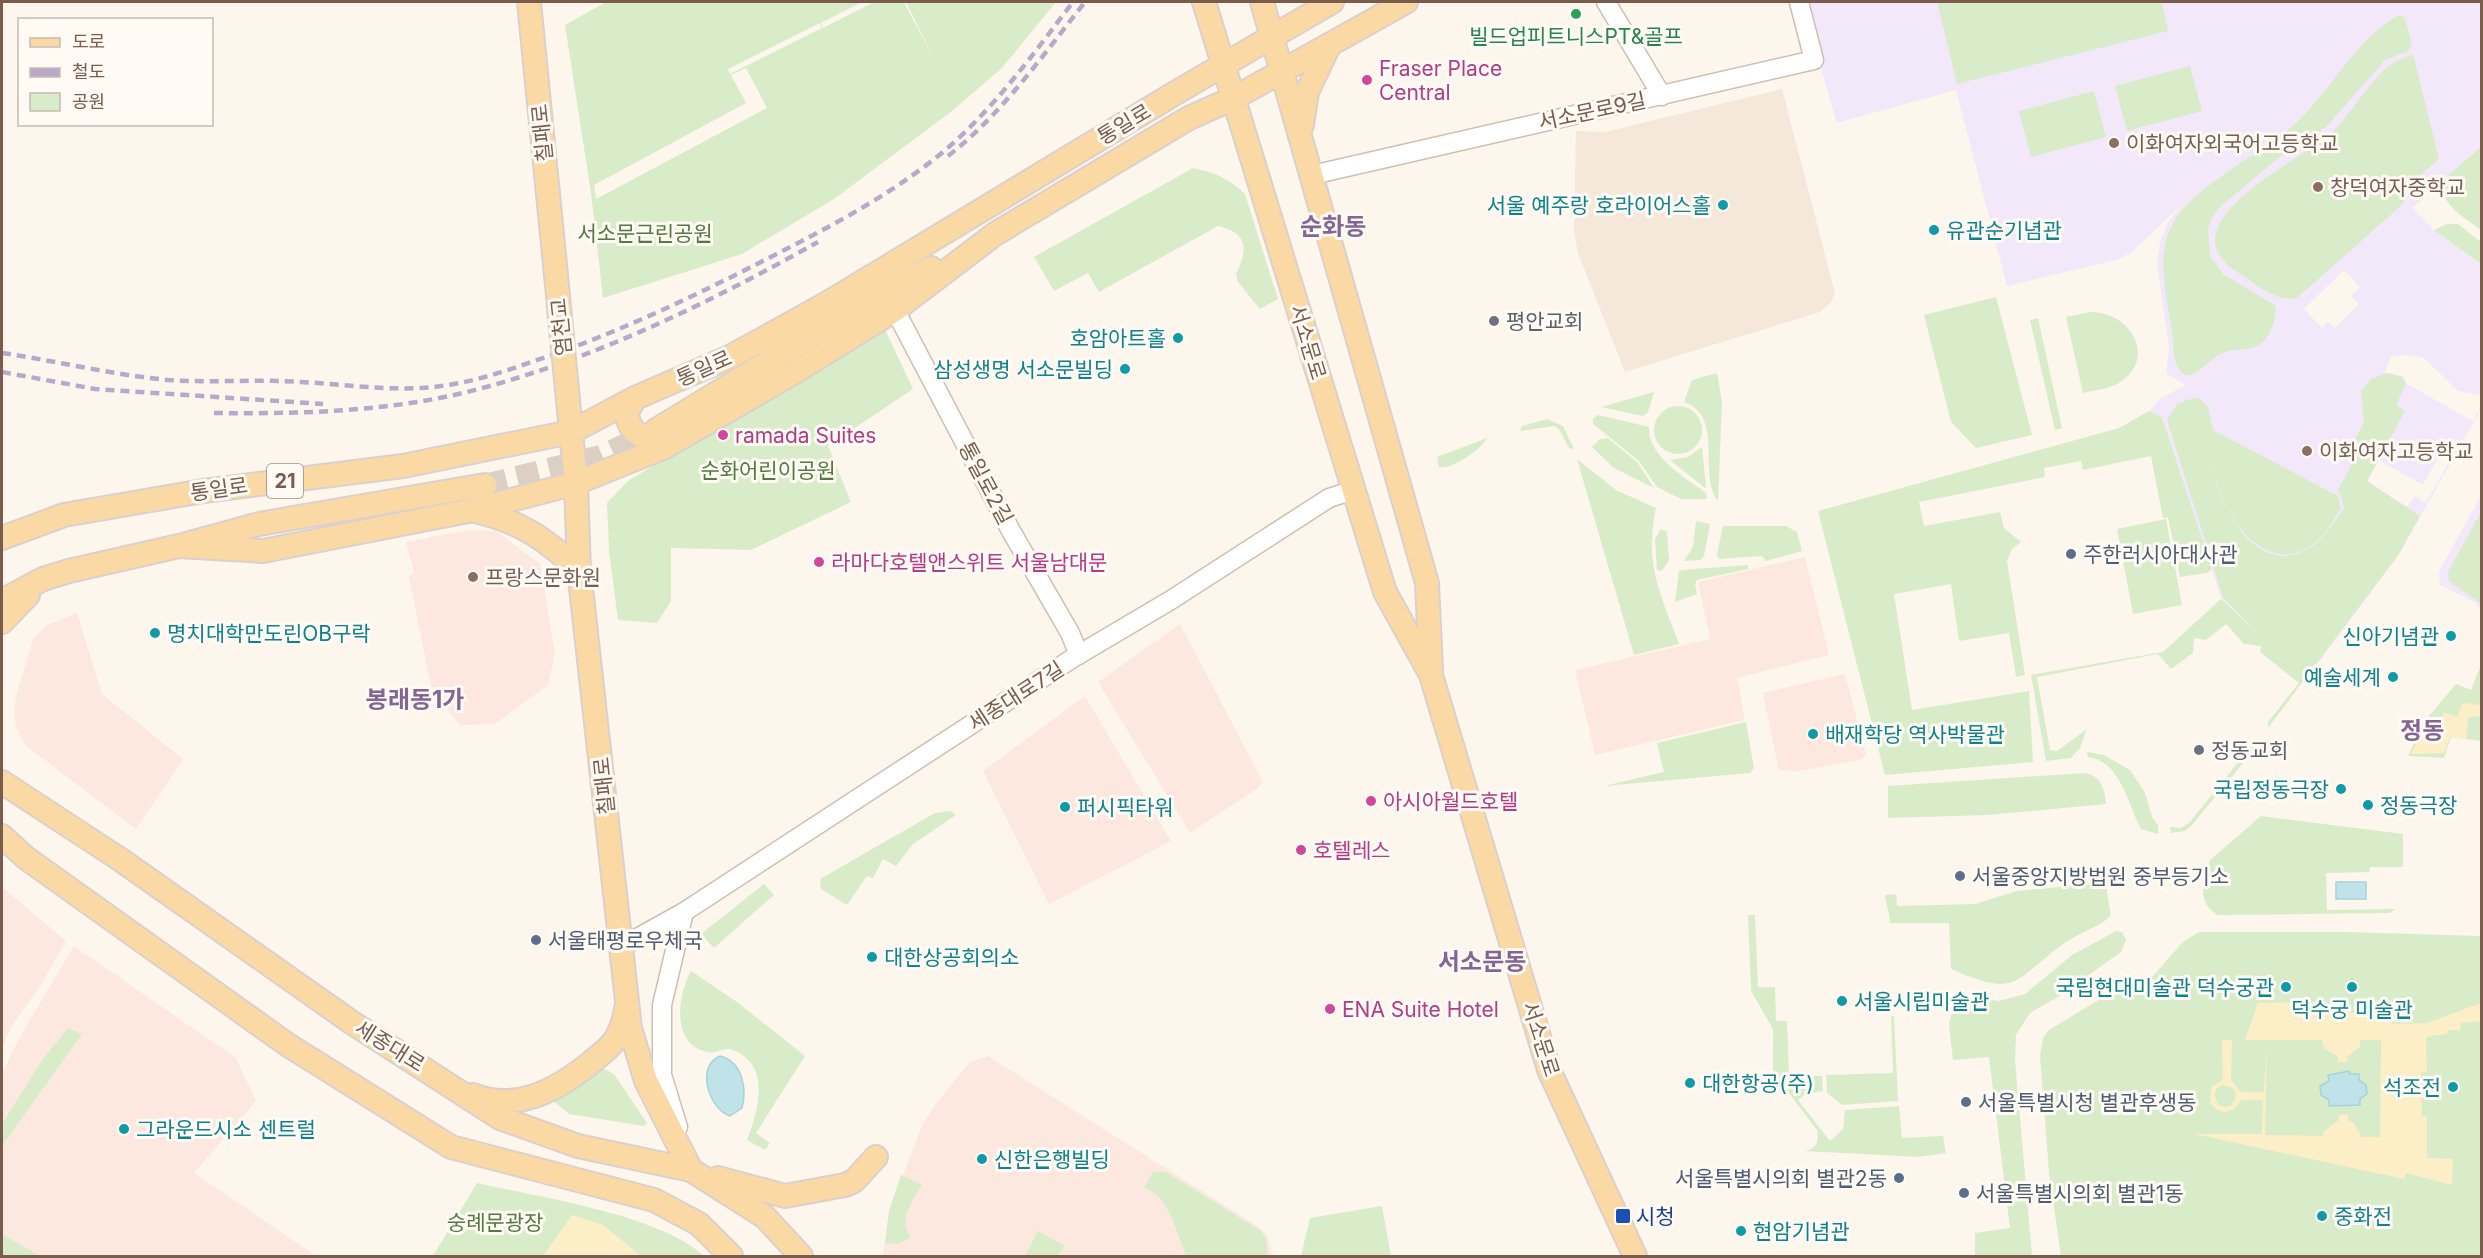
<svg xmlns="http://www.w3.org/2000/svg" width="2483" height="1258" viewBox="0 0 2483 1258" font-family="Inter,'Noto Sans KR',sans-serif">
<rect width="100%" height="100%" fill="#fdf6ec"/>
<path fill="#f5e8da" d="M1782 89 1835 293 1831 302 1820 312 1625 372 1578 253 1574 231 1576 131 1605 132Z"/>
<path fill="#fde8e0" d="M469 530 496 531 540 564 555 654 548 685 495 724 460 725 432 691 409 577 414 573 406 542Z
M1805 557 1829 655 1737 678 1745 720 1595 755 1575 670 1710 639 1698 582Z
M77 613 102 694 183 759 136 829 25 745 16 727 14 713 16 696 33 639 47 625Z
M1180 624 1263 782 1255 790 1190 833 1098 682Z
M1845 674 1866 755 1860 760 1793 772 1781 770 1778 767 1763 693Z
M1085 696 1171 841 1049 904 983 771Z
M2 887 66 941 39 988 13 1024 2 1047Z
M74 946 236 1058 256 1101 194 1173 316 1256H2V1074L21 1035Z
M988 1056 1259 1227 1267 1235 1272 1256H883L889 1211 923 1123 935 1105 970 1062Z"/>
<path fill="#f3e8fa" fill-rule="evenodd" d="M1801 2H2481V147L2412 208 2434 230 2481 264V395L2458 391 2424 358 2406 355 2391 357 2385 373 2403 376 2407 384 2473 421 2481 406V409L2399 554 2306 679 2221 598 2162 417 2149 411 2160 399 2185 385 2166 373 2169 349 2157 262 2160 242 2168 222 2187 200 2133 251 2120 259 2007 286 1956 90 1837 123ZM2344 270 2360 287 2351 296 2359 304 2335 328 2328 322 2322 328 2304 309ZM2449 437 2460 443 2426 503 2415 496 2407 507 2367 482 2379 460 2423 485Z
M2481 496V610L2474 602 2440 585 2439 571Z"/>
<path fill="#d8ecc9" fill-rule="evenodd" d="M606 2H862L821 23 823 28 874 2H904L935 61 906 2H1056L1002 68 952 111 834 199 742 254 603 298 591 193 565 25ZM820 23 822 28 730 74 728 69ZM746 68 767 108 596 199 594 185 746 103 731 75Z
M1937 2H2162L2168 31 1957 84Z
M2399 15 2405 18 2412 44 2408 51 2385 60 2326 127 2283 154 2222 205 2213 216 2208 228 2210 256 2223 274 2276 306C2276 322 2269 344 2251 348 2242 350 2231 349 2223 353 2204 360 2186 397 2174 357 2174 315 2152 267 2171 227 2192 184 2266 153 2300 119 2335 85 2355 40 2399 15Z
M2413 54 2439 159 2406 188 2403 204 2297 298C2275 302 2258 285 2240 274 2160 225 2296 163 2329 135 2351 115 2364 89 2385 69 2392 62 2404 58 2413 54Z
M2190 66 2202 111 2127 131 2115 86Z
M2094 91 2106 137 2031 157 2019 111Z
M2481 147V230C2464 217 2440 205 2442 181Z
M1193 168C1214 172 1230 179 1245 194L1278 299 1260 309 1238 282 1236 274C1248 249 1249 234 1218 226L1099 292 1088 273 1054 291 1034 257Z
M2447 224H2458L2481 242V264L2434 230Z
M1996 297 2032 435 1976 448 1951 422 1924 315Z
M2091 312C2129 312 2157 355 2122 381 2111 389 2096 390 2083 393L2066 317Z
M2038 318 2062 428 2055 430 2030 320Z
M883 325 913 389 828 446 851 502 751 550 671 548V601L657 623 618 620 609 551 607 503 628 481Z
M1717 373 1722 402 1718 501C1697 473 1725 416 1684 402L1692 380Z
M2388 373 2402 377 2406 384 2396 405 2405 411 2367 481 2420 516 2399 554 2268 728V722L2299 683 2260 652 2261 646 2244 644 2226 624 2206 640 2194 638 2193 653 2171 669 2158 654 2037 677 2050 750 2057 751 2087 729 2080 748 2071 758 2046 761 2031 675 2163 652 2221 599 2261 636 2223 598 2167 420 2178 403 2198 397 2208 407 2213 430 2338 496 2341 509C2331 524 2321 542 2304 550 2264 569 2230 522 2218 490 2215 481 2215 471 2212 463 2218 503 2253 575 2304 551 2322 543 2333 523 2344 508L2340 493 2337 492 2358 452 2351 447 2364 422 2361 391 2371 379Z
M1654 392 1648 412 1643 416 1601 407Z
M1654 430a24 24 0 1 1 48 0a24 24 0 1 1-48 0Z
M2149 411 2162 417 2212 569 2207 573 2180 577 2168 517 2163 518 2151 456 2083 470 2081 461 2044 468 2045 477 1919 502 1924 526 2000 512 2004 528 2021 542 2012 549 2007 561 2025 675 2016 677 2009 633 1959 641 1951 584 1894 594 1912 710 2029 691 2033 762 1885 775 1818 511 2119 428Z
M1598 415 1649 427C1648 457 1685 477 1706 493L1707 499H1681L1657 487 1639 461 1593 424V419Z
M1547 419 1563 426 1574 449 1569 448 1559 429 1554 426 1520 431 1522 426Z
M1487 438C1483 448 1452 470 1439 467L1437 457Z
M1608 438 1637 462 1654 488 1614 468 1592 447 1600 439Z
M1702 447 1706 487 1705 488 1670 460 1688 457Z
M1577 459 1616 490 1656 508C1644 564 1660 593 1679 644L1634 655Z
M2481 512V604L2449 581 2448 572Z
M2166 519 2182 605 2133 614 2117 529Z
M1696 521 1710 524 1704 556 1701 560 1684 561 1693 547Z
M1723 526H1786L1797 532 1802 551 1766 561 1762 556 1719 559 1717 554Z
M1661 529 1667 532 1669 560 1662 571 1657 570 1655 539Z
M1748 565V569L1697 580 1695 584 1697 594 1675 602 1679 571 1682 570Z
M2480 667 2481 741 2451 737 2444 758 2408 756 2415 741 2414 734 2456 684 2471 690Z
M1746 722 1754 768 1750 773 1604 786 1664 772 1657 743Z
M2257 743 2259 744 2191 826 2185 831 2171 833 2170 827 2181 828 2189 823 2253 744Z
M2087 752 2104 755 2130 770 2145 793 2153 819 2158 825V834L2141 829C2128 805 2121 761 2088 757Z
M2085 773C2101 776 2105 789 2106 804L1988 815 1888 818V786Z
M951 811 956 815 913 844 896 866 883 859 873 878 867 876 847 905 821 889 820 879 935 813Z
M2261 816 2403 834V867H2370L2369 872 2326 873 2327 910 2395 909 2390 913 2217 915 2207 906 2203 895 2204 879 2210 860Z
M2090 872 2105 880 2111 916C2097 928 2078 933 2063 944 2012 982 2018 998 1951 969L1949 923H1890C1890 913 1886 906 1885 895L1896 894 1897 906 1975 904 2017 891 2091 884Z
M764 884 774 895 714 948 701 934Z
M1748 915H1755L1758 987H1775L1776 1021H1787L1789 1076H1822L1823 1091 1806 1094 1798 1100 1830 1141 1843 1129 1845 1110 1899 1106 1902 1138 1943 1136 1946 1153 1918 1157 1805 1151C1817 1148 1819 1142 1817 1130L1773 1072V1029L1751 991Z
M2116 931 2122 932 2126 940 2121 952 2058 997 2030 1013 2016 1035 2015 1060 2032 1256H1975V1233L2010 1228 1989 1057 1953 1060 1949 1024 1955 1001 1967 997 1999 1001 2025 994 2072 955Z
M2199 932H2346L2481 936V1256H2061L2049 1173 2040 1055 2043 1038 2049 1030 2117 989 2143 983 2153 976 2183 942Z
M691 971 737 1002 805 1056 756 1133 770 1143 765 1150 747 1140C759 1109 772 1063 730 1049 722 1048 714 1054 707 1052 670 1044 678 994 691 971Z
M1891 1016H1894L1898 1101 1842 1105 1827 1093 1826 1075 1893 1073Z
M68 1028 82 1034 2 1146V1124L43 1059Z
M601 1067 614 1074 647 1123 644 1126 569 1114 552 1100Z
M1153 1172H1166L1261 1231 1266 1239 1268 1256H1186C1177 1235 1169 1193 1144 1188Z
M901 1175 922 1185C913 1201 897 1220 911 1237L898 1244 885 1243 889 1211Z
M477 1183C538 1197 660 1215 704 1256H433Z
M1382 1206 1391 1256H1301L1310 1218Z
M1038 1231 1065 1246 1057 1256H1025Z
M2 1234 40 1256H2Z"/>
<path fill="#fcefc7" fill-rule="evenodd" d="M2463 703 2481 705V716L2468 717 2466 739 2450 737 2444 753 2411 754 2417 742 2415 735 2437 738 2443 713 2457 716Z
M2392 1000V1024L2427 1023 2481 1003V1021L2461 1023 2460 1030H2448L2447 1034 2430 1036 2426 1038 2427 1072 2421 1073 2422 1116 2427 1117V1158L2453 1159 2452 1185 2406 1173 2404 1179 2194 1134H2262L2263 1100H2241C2234 1114 2220 1116 2210 1103L2211 1088 2223 1079 2222 1040H2232L2231 1080 2241 1092H2264L2267 1041 2265 1135 2323 1136 2324 1131 2339 1120V1115L2348 1114V1120L2354 1123 2361 1137H2380L2381 1040H2361L2359 1048 2347 1057V1062H2338V1057L2324 1048 2322 1040H2245L2258 1003 2322 1002 2325 1013 2361 1012 2364 1001ZM2223 1085 2233 1088 2236 1095 2232 1105 2225 1107 2219 1105 2214 1095 2217 1088Z
M572 1215 603 1225 641 1256H543Z"/>
<path fill="#bfe3e8" stroke="#a5d3da" stroke-width="1.5" d="M2336 882H2366V899H2336Z
M720 1056C743 1062 747 1089 742 1108L730 1116C709 1109 695 1066 720 1056Z
M2349 1071 2350 1074H2359V1080L2366 1085 2367 1094 2360 1099V1105L2329 1106V1100L2321 1095 2320 1086 2329 1081 2328 1075Z"/>
<g fill="none" stroke-linecap="round" stroke-linejoin="round">
<path stroke="#dcd0c4" stroke-width="22" stroke-dasharray="22 11" stroke-linecap="butt" d="M485 485 601 456 656 430"/>
<defs>
<path id="minor" d="M1606 2 1662 96
M1312 175 1814 60 1799 2
M895 310 1011 531 1070 633 1079 655
M621 947 684 912 1073 658 1171 600 1329 498 1354 490
M678 1127 662 1075V1005L684 912"/>
<path id="major" d="M529 2 555 265
M1204 2 1385 592 1431 675 1549 1070 1635 1256
M1262 2 1427 583 1431 670
M1302 125 1307 92 1329 46
M567 390 576 483 579 570 630 1028 646 1081 691 1170
M635 398 627 412C627 434 647 439 665 447
M656 430 860 306 931 268
M475 511C520 521 545 539 579 570
M2 538 64 515 203 491 403 466 571 432 635 398 730 357 826 304 1177 92 1332 2
M179 546 263 551 473 510 576 483 665 447 795 372 895 310 995 234 1189 118 1234 98 1406 2
M2 601 43 579 69 571 179 546 259 524 485 485
M2 622 28 595
M2 782 121 860 351 1022 500 1118 578 1146 691 1170 765 1217 801 1256
M2 836 26 858 288 1045 451 1147 654 1200 699 1224 731 1256
M473 1095C515 1112 555 1091 588 1065 597 1057 608 1050 615 1040 621 1031 624 1020 626 1009
M718 1178 785 1196 845 1185 854 1181 876 1157"/>
</defs>
<use href="#minor" stroke="#d1beb0" stroke-width="21"/>
<use href="#major" stroke="#dad1cd" stroke-width="26"/>
<use href="#minor" stroke="#fff" stroke-width="18"/>
<use href="#major" stroke="#fbd9a5" stroke-width="22"/>
<path stroke="#b9a8c9" stroke-width="4.5" stroke-dasharray="9 6" stroke-linecap="butt" d="M948 156C1002 114 1043 55 1085 2
M2 353C57 361 113 375 168 380 212 383 257 379 301 382 341 384 380 390 421 388 463 386 503 372 543 358 616 333 684 301 753 266 818 233 886 199 943 152 993 110 1034 53 1073 2
M2 372 95 389 323 404
M214 413C297 414 385 412 467 392 591 361 707 304 818 242"/>
<defs>
<path id="major-bridge" d="M555 265 567 390"/>
</defs>
<use href="#major-bridge" stroke="#dad1cd" stroke-width="26" stroke-linecap="butt"/>
<use href="#major-bridge" stroke="#fbd9a5" stroke-width="22"/>
</g>
<circle fill="#2e9e5b" stroke="#fffaf3" stroke-width="2" cx="1576" cy="14" r="6"/>
<g fill="#d1479c" stroke="#fffaf3" stroke-width="2">
<circle cx="1367" cy="80" r="6"/>
<circle cx="723" cy="435" r="6"/>
<circle cx="819" cy="562" r="6"/>
<circle cx="1371" cy="801" r="6"/>
<circle cx="1301" cy="850" r="6"/>
<circle cx="1330" cy="1009" r="6"/>
</g>
<g fill="#8d6e63" stroke="#fffaf3" stroke-width="2">
<circle cx="2114" cy="143" r="6"/>
<circle cx="2318" cy="187" r="6"/>
<circle cx="2307" cy="451" r="6"/>
<circle cx="473" cy="577" r="6"/>
</g>
<g fill="#0f9aa8" stroke="#fffaf3" stroke-width="2">
<circle cx="1723" cy="205" r="6"/>
<circle cx="1934" cy="230" r="6"/>
<circle cx="1178" cy="338" r="6"/>
<circle cx="1125" cy="369" r="6"/>
<circle cx="155" cy="633" r="6"/>
<circle cx="2451" cy="636" r="6"/>
<circle cx="2393" cy="677" r="6"/>
<circle cx="1813" cy="734" r="6"/>
<circle cx="2341" cy="789" r="6"/>
<circle cx="2368" cy="805" r="6"/>
<circle cx="1065" cy="807" r="6"/>
<circle cx="872" cy="957" r="6"/>
<circle cx="2286" cy="987" r="6"/>
<circle cx="2352" cy="987" r="6"/>
<circle cx="1842" cy="1001" r="6"/>
<circle cx="1690" cy="1083" r="6"/>
<circle cx="2453" cy="1087" r="6"/>
<circle cx="124" cy="1129" r="6"/>
<circle cx="982" cy="1159" r="6"/>
<circle cx="2322" cy="1216" r="6"/>
<circle cx="1741" cy="1231" r="6"/>
</g>
<g fill="#6b7280" stroke="#fffaf3" stroke-width="2">
<circle cx="1494" cy="321" r="6"/>
<circle cx="2199" cy="750" r="6"/>
</g>
<g fill="#5c6f8a" stroke="#fffaf3" stroke-width="2">
<circle cx="2071" cy="554" r="6"/>
<circle cx="1960" cy="876" r="6"/>
<circle cx="536" cy="940" r="6"/>
<circle cx="1966" cy="1102" r="6"/>
<circle cx="1899" cy="1178" r="6"/>
<circle cx="1964" cy="1193" r="6"/>
</g>
<rect fill="#1a4fb4" stroke="#fffaf3" stroke-width="2" x="1615" y="1208" width="16" height="16" rx="3"/>
<g text-anchor="middle" dominant-baseline="central" stroke-width="6" stroke-linejoin="round" paint-order="stroke">
<rect fill="#fffaf3" stroke="#a28b7f" stroke-width="1.5" x="267" y="464" width="36" height="34" rx="4.5"/>
<g font-size="20" font-weight="bold" fill="#7a5c4d">
<text x="285" y="481">21</text>
</g>
<g font-size="21" fill="#27864d" stroke="#fffaf3">
<text x="1576" y="36">빌드업피트니스PT&amp;골프</text>
</g>
<g font-size="21" fill="#b23c85" stroke="#fffaf3" text-anchor="start">
<text x="1379" y="68">Fraser Place<tspan x="1379" dy="24">Central</tspan></text>
<text x="735" y="435">ramada Suites</text>
<text x="831" y="562">라마다호텔앤스위트 서울남대문</text>
<text x="1383" y="801">아시아월드호텔</text>
<text x="1313" y="850">호텔레스</text>
<text x="1342" y="1009">ENA Suite Hotel</text>
</g>
<g font-size="21" fill="#7a5c4d" stroke="#fffaf3">
<text transform="translate(1592 111) rotate(-12)">서소문로9길</text>
<text transform="translate(1124 124) rotate(-31)">통일로</text>
<text transform="translate(542 133) rotate(-96)">칠패로</text>
<text transform="translate(561 327) rotate(-96)">염천교</text>
<text transform="translate(1308 342) rotate(73)">서소문로</text>
<text transform="translate(704 368) rotate(-24)">통일로</text>
<text transform="translate(986 483) rotate(62)">통일로2길</text>
<text transform="translate(219 489) rotate(-8)">통일로</text>
<text transform="translate(1016 696) rotate(-33)">세종대로7길</text>
<text transform="translate(604 786) rotate(-96)">칠패로</text>
<text transform="translate(1541 1039) rotate(72)">서소문로</text>
<text transform="translate(390 1046) rotate(32)">세종대로</text>
</g>
<g font-size="21" fill="#785e54" stroke="#fffaf3" text-anchor="start">
<text x="2126" y="143">이화여자외국어고등학교</text>
<text x="2330" y="187">창덕여자중학교</text>
<text x="2319" y="451">이화여자고등학교</text>
<text x="485" y="577">프랑스문화원</text>
</g>
<g font-size="21" fill="#0d838f" stroke="#fffaf3" text-anchor="start">
<text x="1711" y="205" text-anchor="end">서울 예주랑 호라이어스홀</text>
<text x="1946" y="230">유관순기념관</text>
<text x="1166" y="338" text-anchor="end">호암아트홀</text>
<text x="1113" y="369" text-anchor="end">삼성생명 서소문빌딩</text>
<text x="167" y="633">명치대학만도린OB구락</text>
<text x="2439" y="636" text-anchor="end">신아기념관</text>
<text x="2381" y="677" text-anchor="end">예술세계</text>
<text x="1825" y="734">배재학당 역사박물관</text>
<text x="2329" y="789" text-anchor="end">국립정동극장</text>
<text x="2380" y="805">정동극장</text>
<text x="1077" y="807">퍼시픽타워</text>
<text x="884" y="957">대한상공회의소</text>
<text x="2274" y="987" text-anchor="end">국립현대미술관 덕수궁관</text>
<text x="1854" y="1001">서울시립미술관</text>
<text x="2352" y="1009" text-anchor="middle">덕수궁 미술관</text>
<text x="1702" y="1083">대한항공(주)</text>
<text x="2441" y="1087" text-anchor="end">석조전</text>
<text x="136" y="1129">그라운드시소 센트럴</text>
<text x="994" y="1159">신한은행빌딩</text>
<text x="2334" y="1216">중화전</text>
<text x="1753" y="1231">현암기념관</text>
</g>
<g font-size="21" fill="#537a41" stroke="#fffaf3">
<text x="645" y="233">서소문근린공원</text>
<text x="768" y="470">순화어린이공원</text>
<text x="495" y="1222">숭례문광장</text>
</g>
<g font-size="21" fill="#5b616d" stroke="#fffaf3" text-anchor="start">
<text x="1506" y="321">평안교회</text>
<text x="2211" y="750">정동교회</text>
</g>
<g font-size="21" fill="#4e5e75" stroke="#fffaf3" text-anchor="start">
<text x="2083" y="554">주한러시아대사관</text>
<text x="1972" y="876">서울중앙지방법원 중부등기소</text>
<text x="548" y="940">서울태평로우체국</text>
<text x="1978" y="1102">서울특별시청 별관후생동</text>
<text x="1887" y="1178" text-anchor="end">서울특별시의회 별관2동</text>
<text x="1976" y="1193">서울특별시의회 별관1동</text>
</g>
<g font-size="21" fill="#164399" stroke="#fffaf3" text-anchor="start">
<text x="1636" y="1216">시청</text>
</g>
<g font-size="24" font-weight="bold" fill="#846695" stroke="#fffaf3">
<text x="1333" y="226">순화동</text>
<text x="415" y="699">봉래동1가</text>
<text x="2422" y="730">정동</text>
<text x="1482" y="961">서소문동</text>
</g>
</g>
<rect width="2483" height="1258" fill="none" stroke="#7a5c4d" stroke-width="6"/>
<rect x="18" y="18" width="195" height="108" fill="#fffaf3" stroke="#cabbb1" stroke-width="1.5"/>
<rect x="30" y="38" width="30" height="9" fill="#fbd9a5" stroke="#cabbb1" stroke-width="1.5"/>
<text x="72" y="48" font-size="18" fill="#7a5c4d">도로</text>
<rect x="30" y="68" width="30" height="9" fill="#b9a8c9" stroke="#cabbb1" stroke-width="1.5"/>
<text x="72" y="78" font-size="18" fill="#7a5c4d">철도</text>
<rect x="30" y="93" width="30" height="18" fill="#d8ecc9" stroke="#cabbb1" stroke-width="1.5"/>
<text x="72" y="108" font-size="18" fill="#7a5c4d">공원</text>
</svg>
